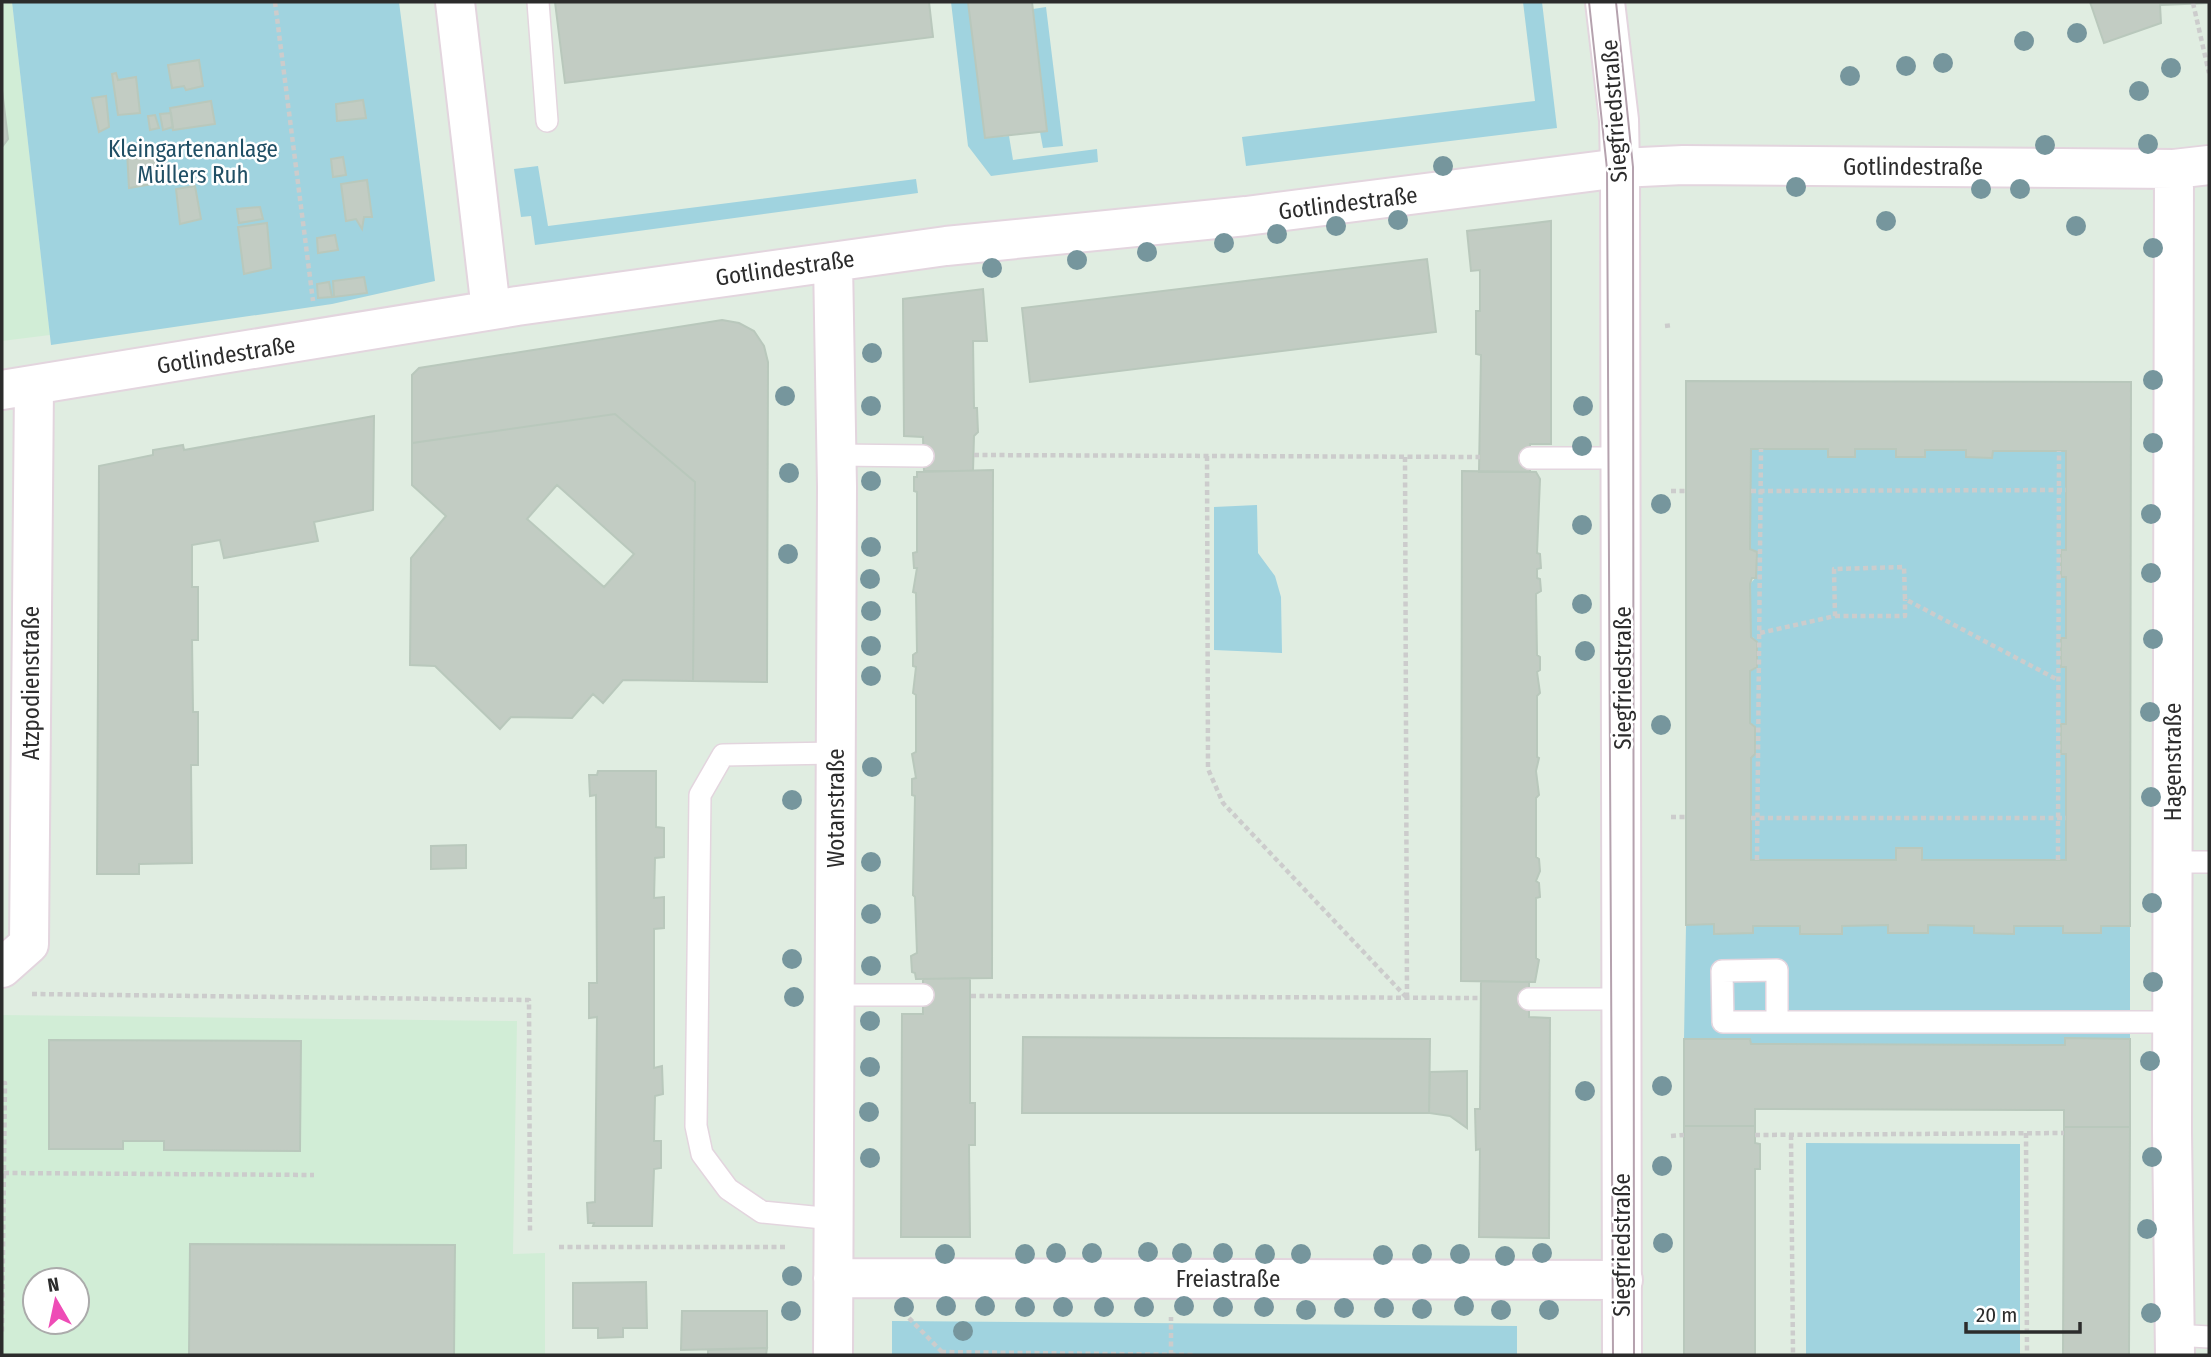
<svg xmlns="http://www.w3.org/2000/svg" width="2211" height="1357" viewBox="0 0 2211 1357" font-family="'Fira Sans Condensed',sans-serif">
<rect width="100%" height="100%" fill="#e0ede1"/>
<path fill="#d1edd6" fill-rule="evenodd" d="M2 2H12L50 335 2 341Z
M2 1015 517 1021 513 1254 545 1253V1355H2ZM35 1280H77V1322H35Z"/>
<path fill="#a0d3df" d="M12 2H399L435 281 332 304 51 345Z
M951 2H968L985 138 1009 136 1013 160 1097 149 1098 162 991 176 968 146Z
M1523 2H1542L1557 128 1246 166 1242 137 1535 101Z
M1046 7 1063 146 1043 148 1040 132 1047 131 1033 9Z
M538 166 548 226 916 179 918 193 535 245 531 216 521 217 514 169Z
M1751 449H1828L1854 457 1855 449H1896L1925 457V450H1966V457L1992 458 1993 451H2066V550H2061V577H2066V638L2061 667H2066V724L2061 754H2066V860H1922L1921 848H1897L1896 860H1751V758L1755 754V728L1750 723V671L1757 667 1754 638 1751 637 1750 584 1756 577 1757 552 1750 549Z
M1257 505 1258 553 1275 576 1281 597 1282 653 1214 650V507Z
M1714 924V934L1753 933V926H1800L1801 934H1842V926L1888 925V933H1927L1928 925 1974 926 1975 933 2014 934V926H2063V933H2101V926H2130V1039L2066 1038 2065 1045 1751 1044 1750 1039H1684L1686 925Z
M1806 1143 2020 1144V1355H1806Z
M892 1321 1517 1326V1355H892Z"/>
<path fill="#c2ccc3" stroke="#b9c8bc" stroke-width="2" fill-rule="evenodd" d="M555 2H929L933 37 565 83Z
M968 2H1032L1047 131 985 138Z
M2007 2H2209V3L2160 5 2161 23 2104 43 2090 2Z
M199 60 203 86 186 90 184 86 172 88 168 65Z
M116 73 118 80 136 77 140 113 118 115 112 74Z
M2 90 8 139 2 147Z
M106 96 109 127 99 132 92 98Z
M363 100 366 118 337 121 336 104Z
M211 101 215 124 173 130 170 108Z
M171 113 173 127 163 130 160 114Z
M155 115 159 128 150 130 148 116Z
M155 147 159 183 129 188 127 151Z
M343 157 346 175 333 177 331 159Z
M367 180 372 217H364L362 229 356 219 346 221 341 184Z
M195 186 201 219 180 224 176 189Z
M260 207 263 219 239 223 237 209Z
M1551 221V444H1530V472H1479L1481 355 1476 354V311H1480V270L1471 271 1467 231Z
M267 223 271 268 244 274 238 227Z
M335 235 338 250 318 253 317 238Z
M1427 259 1436 332 1030 382 1022 308Z
M364 277 367 293 334 297 333 281Z
M329 282 332 297 318 298 317 284Z
M983 289 987 341H973L974 408H977L978 432 974 436 973 471H924L923 437 904 436 903 299Z
M722 320 739 323 754 331 764 346 768 362 767 682 693 681 695 482 615 414 412 443V375L419 368Z
M1686 381 2131 382 2130 926H2101V933H2063V926H2014V934L1974 933V926L1928 925V933H1888V925L1842 926V934H1800V926H1753V933L1714 934V924L1686 925ZM1751 449H1828V457H1855V449H1896V457H1925V450H1966V457L1992 458 1993 451H2066V550H2061V577H2066V638H2061V667H2066V724H2061V754H2066V860H1922V848H1896V860H1751V758L1755 754V727L1750 723V671L1757 667V642L1751 637 1750 584 1752 578H1756L1757 552 1750 549Z
M615 414 695 482 693 681 623 680 603 703 593 694 572 718 511 717 500 729 435 666 410 665 411 558 446 516 412 485V443ZM557 485 634 554 604 587 527 519Z
M374 416 373 510 314 522 318 541 224 558 220 540 192 545V587H198V640H192L193 712H198V765H191L192 863 139 864V874H97L99 466 153 455V450L183 445 184 450Z
M993 470 992 978 916 979 915 973 912 972 911 956 917 953 915 897 913 895 915 796 912 795V779L916 778 912 754 916 752V695L913 693 916 667 913 666V655L917 652 916 593 913 592 917 568H914L913 553 917 552V492L914 491V477H917V472Z
M1462 471 1536 472 1540 479 1537 553 1540 554 1541 568 1537 569V578L1540 579 1541 591 1536 594 1537 655 1540 657V670L1537 672 1540 693 1537 696V757L1539 758 1536 771 1539 795 1536 798V857L1539 859 1540 871 1536 881 1539 883 1540 897 1536 898V958L1539 960 1535 982 1461 981Z
M598 771H656V827L664 828V857L655 858 654 898 664 897V928L654 929V1068L662 1066 663 1094 655 1096 654 1141H661V1168L654 1169 652 1226H593L594 1223H588L587 1203 595 1202 597 1017 589 1018V983H597L596 795 590 796 589 775H597Z
M466 845V868L431 869V846Z
M970 978V1103H975V1145H969L970 1237H901L902 1014H923V979Z
M1481 981 1529 982V1017L1550 1018 1549 1238 1479 1237 1480 1149 1476 1150 1475 1109H1480Z
M1023 1037 1430 1039 1429 1113H1022Z
M2065 1038 2130 1039V1127H2064V1110L1755 1109V1126H1684V1039H1750L1751 1044 2065 1045Z
M49 1040 301 1041 300 1151 164 1150V1141H123V1149H49Z
M1467 1071V1128L1450 1116 1429 1113 1430 1072Z
M1684 1126H1755V1143L1760 1144V1169H1755V1355H1684Z
M2064 1127H2130L2129 1355H2063Z
M190 1244 455 1245 454 1355H189Z
M646 1282 647 1328H623V1337L598 1338V1328H573V1283Z
M682 1311H767V1348L681 1350Z
M767 1348 766 1355H708V1350Z"/>
<g fill="none" stroke-linecap="round" stroke-linejoin="round">
<defs>
<path id="service" d="M538 2 547 121
M837 455 923 456
M1530 458H1622
M2172 862H2209
M835 995H923
M1529 999H1621
M1777 1022V970L1722 971 1723 1022H2172
M833 1219 762 1212 728 1189 702 1154 696 1126 700 795 723 755 836 753
M2174 1335 2209 1337"/>
<path id="minor" d="M455 2 491 310
M2174 169 2172 1132 2175 1355
M2 390 517 306 946 246 1246 216 1620 168 1683 165 2174 169 2209 165
M2 968 29 944 34 386
M833 1278 1623 1280
M833 1355 837 487 833 262"/>
<path id="tertiary" d="M1605 2 1619 120 1620 168 1622 1355"/>
</defs>
<use href="#service" stroke="#e3d5de" stroke-width="24"/>
<use href="#minor" stroke="#e3d5de" stroke-width="42"/>
<use href="#tertiary" stroke="#e3d5de" stroke-width="42"/>
<path stroke="#ccc" stroke-width="4.5" stroke-dasharray="5 3.5" stroke-linecap="butt" d="M275 2 313 301
M2193 3 2209 73
M1665 326 1673 325
M974 455 1480 457
M1207 456 1208 769 1223 803 1407 998
M1405 457 1407 998
M1671 491H1686
M1751 491 2066 490
M1835 616H1905V600
M1760 633 1835 616 1834 569 1904 567 1905 599 2058 680
M1671 817H1685
M1751 818H2066
M1757 860 1761 449
M2058 860 2059 451
M32 994 529 1000 530 1232
M971 996 1481 998
M2 1083H5L2 1334
M2026 1133 2027 1355
M1755 1135 2064 1133
M1791 1135 1793 1355
M1671 1136 1684 1135
M4 1173 314 1175
M559 1247H786
M909 1318 942 1352
M941 1352 1195 1355
M1171 1355V1317"/>
<use href="#service" stroke="#fff" stroke-width="21"/>
<use href="#minor" stroke="#fff" stroke-width="38"/>
<use href="#tertiary" stroke="#fff" stroke-width="38"/>
<path stroke="#b5a2ae" stroke-width="2" d="M1589 2 1607 169 1613 1355
M1616 2 1633 167 1634 1355"/>
</g>
<g fill="#76969d">
<circle cx="2077" cy="33" r="10"/>
<circle cx="2024" cy="41" r="10"/>
<circle cx="1943" cy="63" r="10"/>
<circle cx="1906" cy="66" r="10"/>
<circle cx="2171" cy="68" r="10"/>
<circle cx="1850" cy="76" r="10"/>
<circle cx="2139" cy="91" r="10"/>
<circle cx="2148" cy="144" r="10"/>
<circle cx="2045" cy="145" r="10"/>
<circle cx="1443" cy="166" r="10"/>
<circle cx="1796" cy="187" r="10"/>
<circle cx="1981" cy="189" r="10"/>
<circle cx="2020" cy="189" r="10"/>
<circle cx="1398" cy="220" r="10"/>
<circle cx="1886" cy="221" r="10"/>
<circle cx="1336" cy="226" r="10"/>
<circle cx="2076" cy="226" r="10"/>
<circle cx="1277" cy="234" r="10"/>
<circle cx="1224" cy="243" r="10"/>
<circle cx="2153" cy="248" r="10"/>
<circle cx="1147" cy="252" r="10"/>
<circle cx="1077" cy="260" r="10"/>
<circle cx="992" cy="268" r="10"/>
<circle cx="872" cy="353" r="10"/>
<circle cx="2153" cy="380" r="10"/>
<circle cx="785" cy="396" r="10"/>
<circle cx="871" cy="406" r="10"/>
<circle cx="1583" cy="406" r="10"/>
<circle cx="2153" cy="443" r="10"/>
<circle cx="1582" cy="446" r="10"/>
<circle cx="789" cy="473" r="10"/>
<circle cx="871" cy="481" r="10"/>
<circle cx="1661" cy="504" r="10"/>
<circle cx="2151" cy="514" r="10"/>
<circle cx="1582" cy="525" r="10"/>
<circle cx="871" cy="547" r="10"/>
<circle cx="788" cy="554" r="10"/>
<circle cx="2151" cy="573" r="10"/>
<circle cx="870" cy="579" r="10"/>
<circle cx="1582" cy="604" r="10"/>
<circle cx="871" cy="611" r="10"/>
<circle cx="2153" cy="639" r="10"/>
<circle cx="871" cy="646" r="10"/>
<circle cx="1585" cy="651" r="10"/>
<circle cx="871" cy="676" r="10"/>
<circle cx="2150" cy="712" r="10"/>
<circle cx="1661" cy="725" r="10"/>
<circle cx="872" cy="767" r="10"/>
<circle cx="2151" cy="797" r="10"/>
<circle cx="792" cy="800" r="10"/>
<circle cx="871" cy="862" r="10"/>
<circle cx="2152" cy="903" r="10"/>
<circle cx="871" cy="914" r="10"/>
<circle cx="792" cy="959" r="10"/>
<circle cx="871" cy="966" r="10"/>
<circle cx="2153" cy="982" r="10"/>
<circle cx="794" cy="997" r="10"/>
<circle cx="870" cy="1021" r="10"/>
<circle cx="2150" cy="1061" r="10"/>
<circle cx="870" cy="1067" r="10"/>
<circle cx="1662" cy="1086" r="10"/>
<circle cx="1585" cy="1091" r="10"/>
<circle cx="869" cy="1112" r="10"/>
<circle cx="2152" cy="1157" r="10"/>
<circle cx="870" cy="1158" r="10"/>
<circle cx="1662" cy="1166" r="10"/>
<circle cx="2147" cy="1229" r="10"/>
<circle cx="1663" cy="1243" r="10"/>
<circle cx="1148" cy="1252" r="10"/>
<circle cx="1056" cy="1253" r="10"/>
<circle cx="1092" cy="1253" r="10"/>
<circle cx="1182" cy="1253" r="10"/>
<circle cx="1223" cy="1253" r="10"/>
<circle cx="1542" cy="1253" r="10"/>
<circle cx="945" cy="1254" r="10"/>
<circle cx="1025" cy="1254" r="10"/>
<circle cx="1265" cy="1254" r="10"/>
<circle cx="1301" cy="1254" r="10"/>
<circle cx="1422" cy="1254" r="10"/>
<circle cx="1460" cy="1254" r="10"/>
<circle cx="1383" cy="1255" r="10"/>
<circle cx="1505" cy="1256" r="10"/>
<circle cx="792" cy="1276" r="10"/>
<circle cx="946" cy="1306" r="10"/>
<circle cx="985" cy="1306" r="10"/>
<circle cx="1184" cy="1306" r="10"/>
<circle cx="1464" cy="1306" r="10"/>
<circle cx="904" cy="1307" r="10"/>
<circle cx="1025" cy="1307" r="10"/>
<circle cx="1063" cy="1307" r="10"/>
<circle cx="1104" cy="1307" r="10"/>
<circle cx="1144" cy="1307" r="10"/>
<circle cx="1223" cy="1307" r="10"/>
<circle cx="1264" cy="1307" r="10"/>
<circle cx="1344" cy="1308" r="10"/>
<circle cx="1384" cy="1308" r="10"/>
<circle cx="1422" cy="1309" r="10"/>
<circle cx="1306" cy="1310" r="10"/>
<circle cx="1501" cy="1310" r="10"/>
<circle cx="1549" cy="1310" r="10"/>
<circle cx="791" cy="1311" r="10"/>
<circle cx="2151" cy="1313" r="10"/>
<circle cx="963" cy="1331" r="10"/>
</g>
<g text-anchor="middle" dominant-baseline="central" stroke-width="5" stroke-linejoin="round" paint-order="stroke">
<g font-size="23" fill="#2c2c2c" stroke="#fff">
<text transform="translate(1614 111) rotate(-94)">Siegfriedstraße</text>
<text x="1913" y="167">Gotlindestraße</text>
<text transform="translate(1348 203) rotate(-7)">Gotlindestraße</text>
<text transform="translate(785 268) rotate(-8)">Gotlindestraße</text>
<text transform="translate(226 355) rotate(-9)">Gotlindestraße</text>
<text transform="translate(1623 678) rotate(-90)">Siegfriedstraße</text>
<text transform="translate(31 683) rotate(-90)">Atzpodienstraße</text>
<text transform="translate(2173 762) rotate(-90)">Hagenstraße</text>
<text transform="translate(836 808) rotate(-90)">Wotanstraße</text>
<text transform="translate(1622 1245) rotate(-90)">Siegfriedstraße</text>
<text x="1228" y="1279">Freiastraße</text>
</g>
<g font-size="23" fill="#204f65" stroke="#fff">
<text x="193" y="149">Kleingartenanlage<tspan x="193" dy="26">Müllers Ruh</tspan></text>
</g>
</g>
<rect width="2211" height="1357" fill="none" stroke="#2c2c2c" stroke-width="7"/>
<g transform="translate(56 1301) rotate(351)"><circle r="33" fill="#ffffff" stroke="#ababab" stroke-width="2"/>
<path d="M0-5L12 26L0 18L-12 26Z" fill="#ee4cb6"/>
<text y="-10" font-size="19" font-weight="bold" text-anchor="middle" fill="#2c2c2c">N</text>
</g>
<path d="M1966 1322v10h114v-10" fill="none" stroke="#2c2c2c" stroke-width="3.5"/>
<text x="1976" y="1322" font-size="21" fill="#2c2c2c" stroke="#ffffff" stroke-width="5" paint-order="stroke">20 m</text>
</svg>
